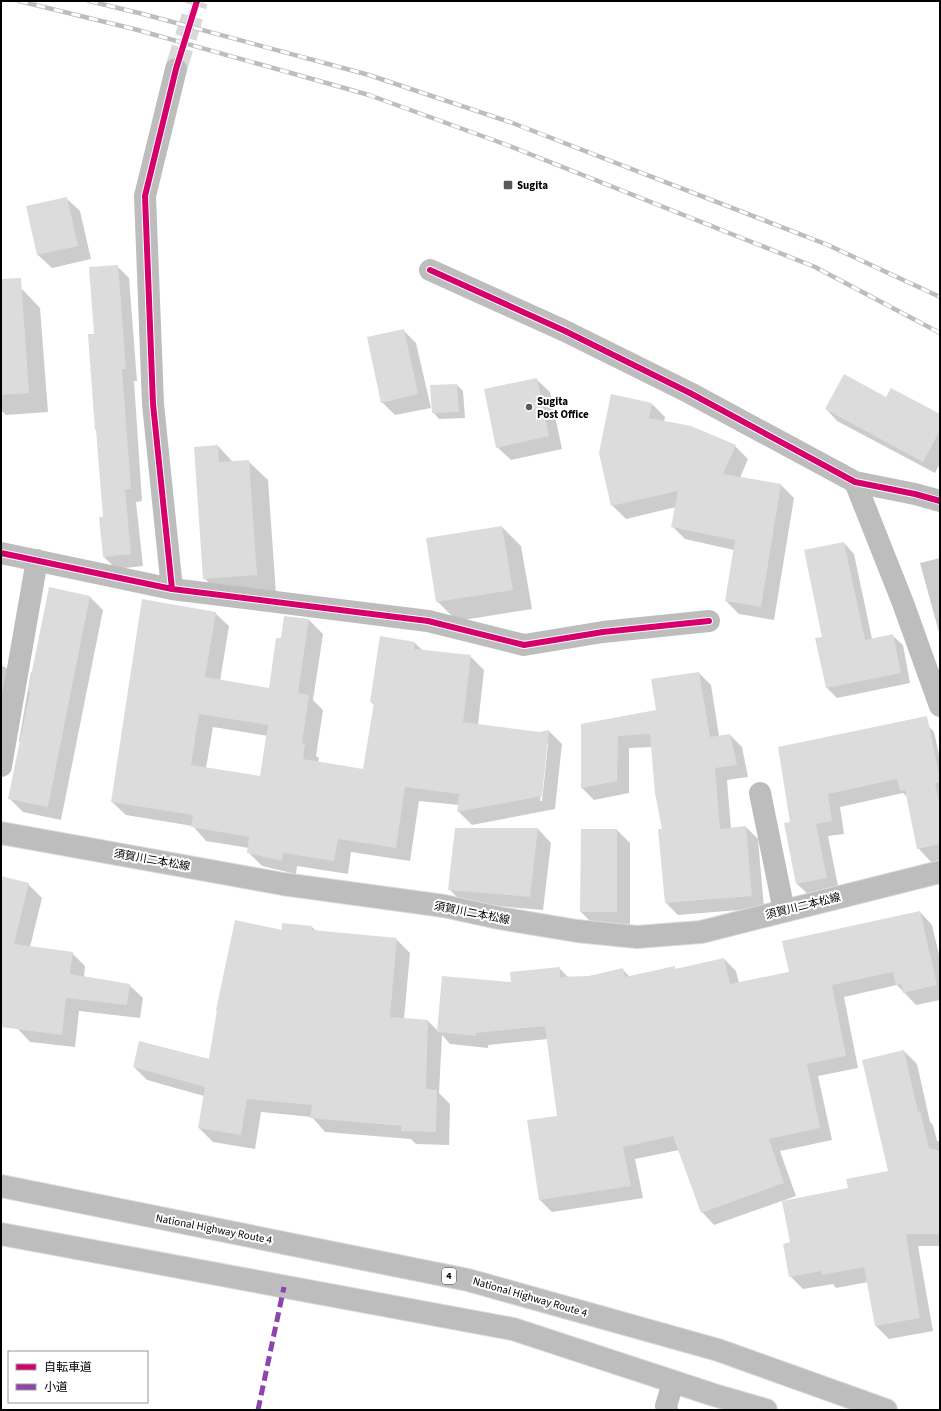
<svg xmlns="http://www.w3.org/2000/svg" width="941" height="1411" viewBox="0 0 941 1411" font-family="'Source Sans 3','Noto Sans JP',sans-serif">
<rect width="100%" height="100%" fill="#fff"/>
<path fill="#0003" fill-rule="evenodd" d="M66 198 80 211 91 259 52 268 38 255 27 207Z
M117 266 129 278 137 381H134L142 501 136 502 143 566 116 569 104 557V518L95 335Z
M21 288 40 308 48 412 6 415 1 410V290Z
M403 330 416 343 431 408 395 415 382 402Z
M536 379 550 392 562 449 511 460 497 447Z
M457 385 463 391 465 418 439 419 433 412Z
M886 398 940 415V463L935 473 837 421 826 409Z
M652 404 665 417 664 422 735 446 748 459 740 478 781 485 794 498 774 620 739 614 726 601 734 550 685 539 672 526 676 507 626 519 612 505Z
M218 446 233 462 248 461 268 480 276 594 223 597 204 578Z
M502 527 521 546 532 609 457 621 437 601Z
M844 543 854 554 872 639 892 635 903 645 910 683 837 698 827 688 816 639 823 638Z
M940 558V636L920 563Z
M50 589 90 597 103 610 61 820 23 812 9 798 21 743 19 741 31 672 33 673Z
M215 613 229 626 220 681 270 689 282 639 285 617 309 620 323 634 313 700 323 710 316 756 319 758 318 763 364 770 375 706 371 702 415 643 423 651 470 656 484 670 478 725 539 733 549 731 562 744 555 809 472 825 458 811 459 805 419 801 410 861 351 852 348 874 297 866 296 874 262 866 248 852 249 848 206 841 193 826 126 815 112 802ZM213 727 268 736 261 777 206 768ZM546 744H548L542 801H540Z
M1 666 5 667 18 680 1 747Z
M699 673 711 685 719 736 730 735 742 747 748 777 727 780 731 829 746 827 758 839 764 908 678 915 666 903 663 830 652 747 629 748V793L594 800 582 788V725L657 711Z
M921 718 934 732 940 759V860L931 862 918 848 908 798 903 793 840 807 844 834 828 836 839 891 811 897 797 884 791 823Z
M538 829 551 843 543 910 463 903 449 889Z
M617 830 630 843V925H594L581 912Z
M1 878 28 884 42 898 30 947 72 953 85 966 84 978 129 985 143 998 140 1018 79 1011 75 1047 30 1042 17 1028 1 1016Z
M920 912 932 925 940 959V1000L916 1005 897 985 844 997 858 1068 818 1076 832 1140 780 1151 796 1196 714 1225 702 1212 679 1150 635 1159 643 1198 552 1212 540 1200 528 1121 558 1117 548 1039 488 1045V1048L450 1044 442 1035 439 1093 450 1104 449 1145 416 1144 411 1139 325 1132 312 1117 261 1112 255 1149 213 1142 199 1128 204 1096 147 1080 134 1067 210 1061 283 931 312 927 317 932 396 939 410 953 404 1019 428 1021 438 1031 512 984 559 968 569 978 589 977 622 969 630 977 674 967 677 970 724 959 736 971 739 983 790 972Z
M904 1051 917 1064 930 1122 933 1125 937 1141 940 1142V1246H918L933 1331 889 1339 876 1326 868 1282 836 1288 833 1284 803 1289 790 1276 791 1243 849 1189 889 1172Z"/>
<path fill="#dcdcdc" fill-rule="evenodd" d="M67 197 78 246 37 255 26 206Z
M118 265 126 369H122L131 489 125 490 131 554 103 557 99 517H103L96 430H95L88 334H94L89 267Z
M21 278 29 393 1 395V279Z
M404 329 418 394 381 403 367 337Z
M844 374 886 397 891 388 940 414V430L923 462 825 409Z
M537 378 549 436 496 448 484 389Z
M457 384 459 412 432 413 430 385Z
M611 394 652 403 649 418 691 426 736 445 723 474 781 484 761 607 725 601 735 540 671 527 678 491 611 506 599 453Z
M218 445 219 462 249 460 257 575 203 579 194 447Z
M502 526 513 590 436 602 426 538Z
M844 542 865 640 893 634 901 673 826 688 815 638 822 637 804 550Z
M49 587 90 596 48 807 8 799 30 692 28 691Z
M142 599 216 612 205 677 269 688 276 638H281L284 616 309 619 298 693 309 695 302 743 305 744 303 759 363 769 374 703 370 702 380 636 415 642 414 649 471 655 463 722 539 732 549 730 542 796 457 812 459 794 405 787 396 848 338 839 334 861 283 853 282 861 247 853 249 837 191 827 193 815 111 802ZM199 714 268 725 260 776 191 765Z
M699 672 710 737 730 734 737 765 715 768 720 829 746 826 752 896 665 903 658 829H662L655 793 650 734 618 736 617 781 581 788V724L656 710 651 679Z
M927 716 940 779V782L935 783 940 807V844L917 849 905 790 900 791 897 779 828 794 832 821 816 824 827 878 796 884 784 823 790 822 778 747Z
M455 828H538L530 897 448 890Z
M581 829H617V912H580Z
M1 876 29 883 14 944 73 952 70 974 130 984 127 1005 66 998 62 1035 1 1027Z
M920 911 937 985 903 993 901 984 896 985 893 972 832 985 846 1056 807 1064 820 1128 769 1139 784 1183 701 1213 673 1136 623 1147 631 1186 539 1200 527 1120 557 1116 545 1026 476 1033V1036L437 1032 442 976 511 982 510 972 560 967V977L589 976 623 968 625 977 675 966V969L724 958 730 984 789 972 782 941Z
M235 920 282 930V923L312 926V930L397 938 390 1017 428 1020 426 1089 437 1090 436 1132 401 1131V1126L310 1118 312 1105 247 1099 241 1135 198 1128 205 1087 133 1067 139 1041 209 1059 217 1010H216Z
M904 1050 918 1112 920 1111 929 1148 940 1151V1234H906L920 1318 875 1326 864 1267 822 1275V1271L789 1277 783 1244 790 1242 782 1201 848 1188 846 1179 888 1171 862 1060Z"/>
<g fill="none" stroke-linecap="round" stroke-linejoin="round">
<path stroke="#d9d9d9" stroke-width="22" stroke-dasharray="22 11" stroke-linecap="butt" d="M176 69 197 1"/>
<defs>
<path id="major" d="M1 833 283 884 444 906 499 918 577 931 637 937 701 932 940 872"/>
<path id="highway" d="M1 1186 468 1280 718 1350 886 1410
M1 1234 513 1329 714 1395 766 1410"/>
</defs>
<use href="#major" stroke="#dbdbdb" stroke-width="24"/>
<use href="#highway" stroke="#dbdbdb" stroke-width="24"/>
<path stroke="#bdbdbd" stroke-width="22" d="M430 270 565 331 690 393 855 482 915 494 940 501
M855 482 903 603 940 706
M1 553 172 589 428 621 524 645 603 632 709 621
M172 589 153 404 145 196 176 69
M1 766 37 560
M760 793 784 911
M667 1410 666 1406 673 1382"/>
<use href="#major" stroke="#bdbdbd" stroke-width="22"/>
<use href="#highway" stroke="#bdbdbd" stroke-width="22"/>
<defs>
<path id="rail" d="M19 1 134 29 369 95 507 145 815 267 940 333
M89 1 143 14 369 75 510 122 828 245 940 297"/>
</defs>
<use href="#rail" stroke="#bdbdbd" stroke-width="4.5"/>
<use href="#rail" stroke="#fff" stroke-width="3" stroke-dasharray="9" stroke-linecap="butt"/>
<path stroke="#8e44ad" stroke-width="5" stroke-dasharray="10 5" stroke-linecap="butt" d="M258 1410 284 1287"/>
<defs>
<path id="cycleway" d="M430 270 565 331 690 393 855 482 915 494 940 501
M1 553 172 589 428 621 524 645 603 632 709 621
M172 589 153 404 145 196 176 69 197 1"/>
</defs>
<use href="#cycleway" stroke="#fff" stroke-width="8"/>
<use href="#cycleway" stroke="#d6006c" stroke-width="6"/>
</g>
<g fill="#595959" stroke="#fff" stroke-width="1.5">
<rect x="503" y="180" width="10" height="10" rx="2"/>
<circle cx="529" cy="407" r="4"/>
</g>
<g text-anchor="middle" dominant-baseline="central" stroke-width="4" stroke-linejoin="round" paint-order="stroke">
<rect fill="#fff" stroke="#4c4c4c" stroke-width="1" x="442" y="1268" width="14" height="16" rx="3"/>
<g font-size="10" font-weight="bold" fill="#000">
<text x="449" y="1276">4</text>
</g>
<g font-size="11" font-weight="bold" fill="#000" stroke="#fff" text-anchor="start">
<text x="517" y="185">Sugita</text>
<text x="537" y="401">Sugita<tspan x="537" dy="13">Post Office</tspan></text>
</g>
<g font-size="11" fill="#000" stroke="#fff">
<text transform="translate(152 860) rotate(10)">須賀川二本松線</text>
<text transform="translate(803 906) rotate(-14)">須賀川二本松線</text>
<text transform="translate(472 913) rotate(11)">須賀川二本松線</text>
<text transform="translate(214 1229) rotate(11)">National Highway Route 4</text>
<text transform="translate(530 1297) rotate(16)">National Highway Route 4</text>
</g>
</g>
<rect width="941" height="1411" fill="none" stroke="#000000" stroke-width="4"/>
<rect x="8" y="1351" width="140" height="52" fill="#ffffff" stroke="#999999"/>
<rect x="16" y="1364" width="20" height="6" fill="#d6006c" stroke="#999999"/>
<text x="44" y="1371" font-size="12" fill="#000000">自転車道</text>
<rect x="16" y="1384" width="20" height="6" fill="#8e44ad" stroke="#999999"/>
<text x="44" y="1391" font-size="12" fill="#000000">小道</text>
</svg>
